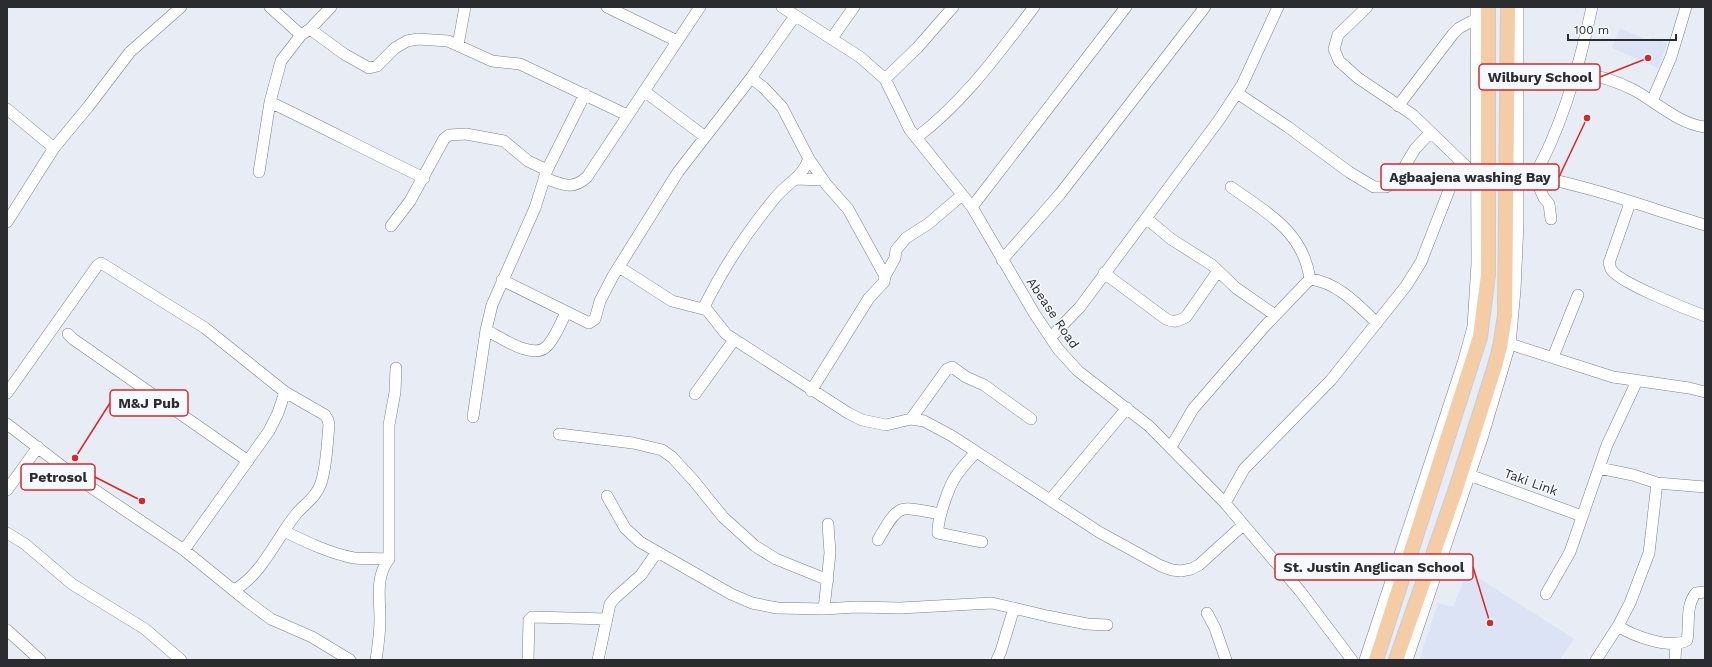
<svg xmlns="http://www.w3.org/2000/svg" width="1712" height="667" viewBox="0 0 1712 667" font-family="'Work Sans',sans-serif">
<rect width="100%" height="100%" fill="#e7ecf5"/>
<path fill="#dce3f4" d="M1620 28 1649 41 1653 37 1667 44 1658 68 1612 48Z
M1468 571 1574 639 1559 660H1419L1438 603 1453 607Z"/>
<g fill="none" stroke-linecap="round" stroke-linejoin="round">
<defs>
<path id="minor" d="M270 7 301 35
M607 7 677 41
M782 7 860 57 885 79 910 130 972 207 1034 313 1058 349 1078 371 1149 426 1225 503 1300 591 1352 660
M1367 7 1338 35 1334 49 1339 61 1358 78 1413 115 1476 176
M310 29 344 54 369 68 377 66 395 48 407 41 418 39 448 41 492 61 520 64 627 115
M832 38 854 7
M458 45 465 7
M1575 72C1596 75 1615 80 1634 90 1656 102 1679 124 1705 127
M751 78 763 87 782 107 809 159 826 184 848 209 885 276 895 258 896 250 906 238 928 224 962 195
M885 79 918 47 953 7
M644 91 704 136
M1237 93 1288 127 1349 172 1374 187H1386L1396 181 1415 149 1430 133
M1652 101 1671 57 1686 7
M270 102C322 127 372 153 424 178
M1398 106 1453 34 1459 28 1476 19
M7 109 54 148
M916 138C964 102 998 54 1034 7
M259 172 270 102 281 61 301 35 310 29 331 7
M1534 176C1593 187 1648 208 1705 225
M1534 176 1544 198 1549 204 1551 219
M544 178C562 184 572 191 587 177L700 7
M1517 178 1534 176C1563 126 1580 63 1592 7
M796 179 823 180
M1231 187C1267 213 1303 231 1310 279
M1630 203 1609 263C1610 265 1610 267 1611 269 1617 282 1689 310 1705 316
M972 207 1126 7
M1146 218 1171 239 1212 265 1236 288 1275 315
M7 222 54 148 88 107 130 52 181 7
M391 226 410 201 444 139 449 135 466 134 504 141 528 161 547 170
M1002 260 1060 194 1205 7
M619 267 672 301 707 310 726 334 848 413 862 420 886 425 911 419 924 421 952 436 1099 532 1161 566 1172 570 1181 571 1191 569 1199 565 1243 525
M1104 273 1166 319C1174 323 1178 321 1186 317L1218 271
M502 280 589 323 595 319 600 301 613 276 678 172 751 78 795 16
M703 309C722 270 747 232 775 198 788 182 801 179 809 159
M486 330C500 337 535 362 548 345 556 336 561 323 566 312
M68 334 73 339 248 461
M1051 337 1080 307 1219 120 1242 85 1278 7
M1510 344 1613 377 1689 388 1705 392
M1553 357 1578 295
M811 391 869 298 884 282 885 276
M7 393 97 266 101 263 205 328 285 392 278 413 269 431 184 550
M695 394 734 340
M473 417 486 330 492 305 535 208 547 170 585 94
M911 419 947 369 952 367 966 377 984 385 1031 419
M7 424 80 480 184 550 248 602 271 619 312 637 350 660
M559 434 633 443 662 450 672 457 694 481 723 517 755 546 776 559 828 580
M1171 447 1193 409 1265 326 1310 279C1337 282 1358 305 1377 323
M976 452C970 459 962 467 956 476 949 486 937 520 938 533L943 534 982 542
M1599 468 1633 475 1657 483 1705 487
M1469 475 1582 516
M1657 483 1649 553 1630 603 1618 626C1633 636 1671 650 1687 640 1690 625 1685 606 1696 593L1705 592
M7 490 38 447
M607 496 625 528 640 542 731 594 752 603 777 608 824 609 856 607 900 608 992 603 1047 616 1087 624 1107 625
M1050 500 1127 408
M1225 503 1244 469 1331 380 1406 286 1421 262 1460 162
M284 531C306 542 329 553 354 558 365 559 377 558 389 559
M7 533 25 544 72 584 145 629 181 660
M878 540C900 501 899 507 941 514
M234 590C263 574 276 538 297 513 306 503 317 496 321 483 327 465 327 444 329 425L328 420 325 415 285 392
M1546 594 1570 552 1607 445 1637 381
M824 609 830 553 828 524
M1207 613 1215 628 1226 660
M7 630 40 660
M376 660C378 647 380 633 380 619 380 599 375 577 389 559V425L395 392 396 368
M528 660 529 620 532 617 607 619
M598 660 610 604 615 598 641 575 657 552
M997 660 1001 651 1014 608
M1365 660 1463 363 1473 327 1477 264 1476 7
M1407 660 1483 435 1510 344 1515 290 1518 223V7
M1596 660 1618 626
M1675 660 1676 643"/>
<path id="major" d="M1376 660 1480 337 1488 275V7
M1396 660 1456 489 1495 366 1500 347 1505 316 1508 7"/>
</defs>
<use href="#minor" stroke="#7c8088" stroke-width="12"/>
<use href="#major" stroke="#cccccd" stroke-width="16"/>
<use href="#minor" stroke="#fff" stroke-width="11"/>
<use href="#major" stroke="#f4cda6" stroke-width="14"/>
</g>
<g text-anchor="middle" dominant-baseline="central" stroke-width="3.5" stroke-linejoin="round" paint-order="stroke">
<g font-size="13" fill="#2b2c30" stroke="#f6f9ff">
<text transform="translate(1053 313) rotate(56)">Abease Road</text>
<text transform="translate(1531 482) rotate(20)">Taki Link</text>
</g>
</g>
<path fill="none" stroke="#d62828" stroke-width="1.5" d="M1648 58L1600 77M1587 118L1559 177M75 458L110 403M142 501L95 477M1490 623L1473 567"/>
<g fill="#d62828" stroke="#f6f9ff" stroke-width="1.5">
<circle cx="1648" cy="58" r="4"/>
<circle cx="1587" cy="118" r="4"/>
<circle cx="75" cy="458" r="4"/>
<circle cx="142" cy="501" r="4"/>
<circle cx="1490" cy="623" r="4"/>
</g>
<g fill="#f6f9ff" stroke="#d62828" stroke-width="1.5">
<rect x="1479" y="64" width="121" height="26" rx="4"/>
<rect x="1381" y="164" width="178" height="26" rx="4"/>
<rect x="110" y="390" width="78" height="26" rx="4"/>
<rect x="21" y="464" width="74" height="26" rx="4"/>
<rect x="1275" y="554" width="198" height="26" rx="4"/>
</g>
<g font-size="14" text-anchor="middle" font-weight="bold" fill="#2b2c30">
<text x="1540" y="82">Wilbury School</text>
<text x="1470" y="182">Agbaajena washing Bay</text>
<text x="149" y="408">M&amp;J Pub</text>
<text x="58" y="482">Petrosol</text>
<text x="1374" y="572">St. Justin Anglican School</text>
</g>
<rect width="1712" height="667" fill="none" stroke="#2b2c30" stroke-width="16"/>
<path d="M1568 34v6h108v-6" fill="none" stroke="#2b2c30" stroke-width="2"/>
<text x="1574" y="34" font-size="12" fill="#2b2c30" stroke="#f6f9ff" stroke-width="3" paint-order="stroke">100 m</text>
</svg>
